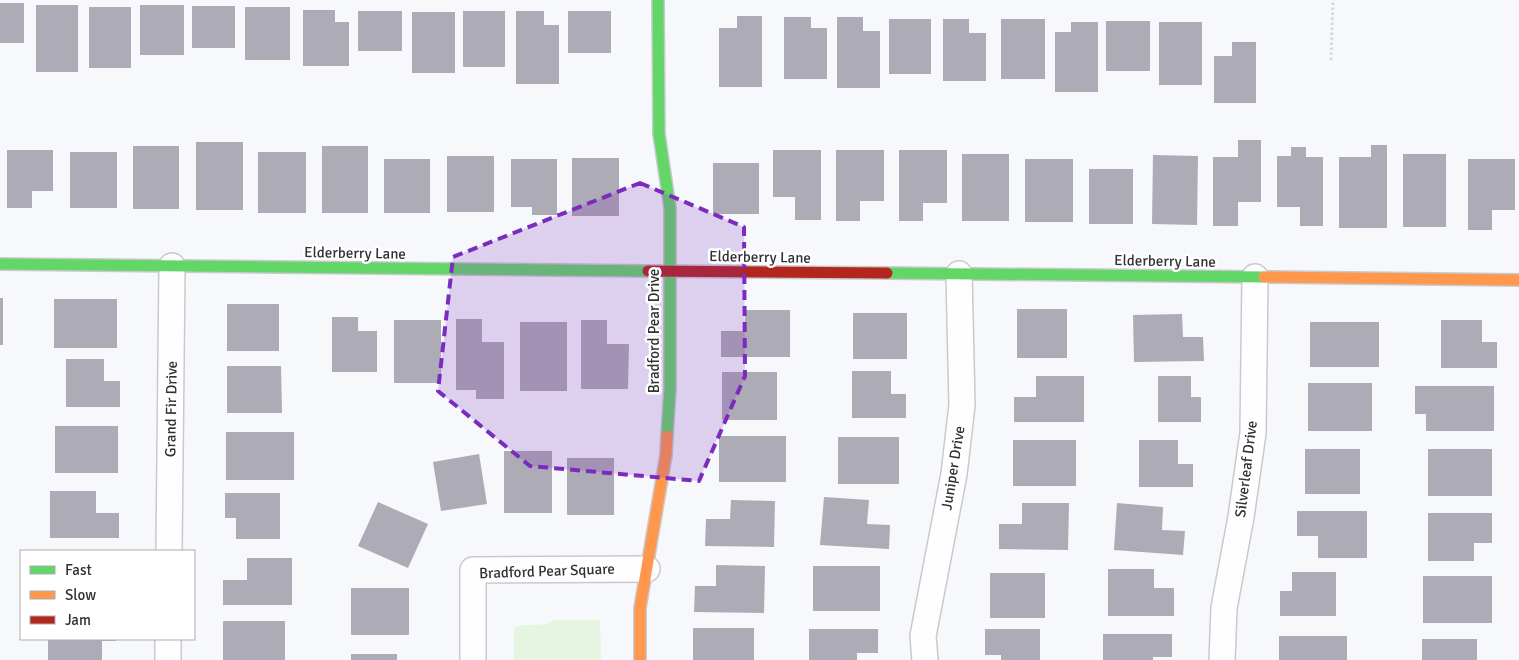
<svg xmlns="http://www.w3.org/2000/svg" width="1519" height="660" viewBox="0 0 1519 660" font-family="Signika,sans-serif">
<rect width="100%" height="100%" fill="#f6f8fb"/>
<path fill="#e5f5e1" d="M554 620H600L601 660H514V629C526 620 542 630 554 620Z"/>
<path fill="#adabb5" d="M0 3H24V43H0Z
M36 5H78V72H36Z
M140 5H184V55H140Z
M192 6H235V48H192Z
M89 7H131V68H89Z
M245 7H290V60H245Z
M303 10H335V22H349V66H303Z
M358 11H402V51H358Z
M463 11H505V67H463Z
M516 11H544V25H559V84H516Z
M568 11H611V53H568Z
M412 12H455V73H412Z
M737 16H762V87H719V28H737Z
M784 17H811V28H827V79H784Z
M837 17H863V31H880V88H837Z
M889 19H931V74H889Z
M943 19H969V33H986V81H943Z
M1001 19H1045V79H1001Z
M1106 21H1150V71H1106Z
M1071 22H1098V92H1055V32H1071Z
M1159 22H1202V85H1159Z
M1232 42H1256V103H1214V56H1232Z
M1238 140H1261V202H1238V226H1213V157H1238Z
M196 142H243V210H196Z
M1371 145H1387V228H1339V157H1371Z
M133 146H179V209H133Z
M322 146H368V213H322Z
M1291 147H1306V157H1323V226H1300V207H1277V156H1291Z
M7 150H53V191H32V208H7Z
M773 150H821V220H795V197H773Z
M836 150H884V201H860V221H836Z
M899 150H947V203H923V221H899Z
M70 152H117V208H70Z
M258 152H306V213H258Z
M962 154H1009V221H962Z
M1403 154H1446V227H1403Z
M1153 155 1198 156 1197 225 1152 224Z
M447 156H494V212H447Z
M572 158H619V216H572Z
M384 159H430V213H384Z
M511 159H557V215H532V207H511Z
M1025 159H1073V222H1025Z
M1468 159H1515V210H1492V230H1468Z
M713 163H759V214H713Z
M1089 169H1133V224H1089Z
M0 298H3V345H0Z
M54 299H117V348H54Z
M227 304H279V351H227Z
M1017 309H1067V358H1017Z
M745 310H790V357H721V331H745Z
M853 313H907V359H853Z
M1182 314 1183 337H1203L1204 361 1134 362 1133 315Z
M332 317H358V331H377V372H332Z
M456 319H482V342H504V399H476V390H456Z
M394 320H441V383H394Z
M581 320H607V344H629L628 389H581Z
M1441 320H1482V342H1497V368H1441Z
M520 322H567V391H520Z
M1310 322H1379V367H1310Z
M66 359H104V381H120V407H66Z
M227 366H281L282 413H227Z
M852 371H891V394H906V418H852Z
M722 372H777V420H722Z
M1036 376H1084V422H1014V397H1036Z
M1158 376H1191V397H1201V422H1158Z
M1308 383H1372V431H1308Z
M1415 386H1494V431H1426V414H1415Z
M55 426H118V473H55Z
M226 432H294V480H226Z
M719 436H786V482H719Z
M838 437H899V484H838Z
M1013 440H1076V486H1013Z
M1139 440H1178V464H1193V487H1139Z
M1305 449H1360V494H1305Z
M1428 449H1492V496H1428Z
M504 451H552V513H504Z
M479 454 487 504 441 511 433 462Z
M567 458H614V515H567Z
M50 491H96V513H119V538H50Z
M225 493H280V539H236V518H225Z
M824 497 869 500 867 524 890 525 889 549 820 545Z
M731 500 775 501 774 547 705 546 706 519H730Z
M378 502 428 524 408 568 358 546Z
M1022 503H1069L1068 550 999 549V524H1022Z
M1117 503 1163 507 1162 530 1185 531 1183 555 1114 550Z
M1297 511H1367V558H1318V536H1297Z
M1428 513H1492V543H1474V561H1428Z
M247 558H292V605H223V580H247Z
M716 565 765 566 764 613 694 612 695 586H716Z
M813 566H880V611H813Z
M1108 569H1154V588H1174V616H1108Z
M1292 572H1336V616H1280V591H1292Z
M990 573H1045V618H990Z
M1423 576H1492V623H1423Z
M351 588H409V635H351Z
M223 621H285V660H223Z
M693 628H754V660H693Z
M809 629H878V653H857V660H809Z
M985 629H1040V660H1001V655H985Z
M1103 634H1172V657H1153V660H1103Z
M1279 636H1347V660H1279Z
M48 639H116V641H102V660H48Z
M1422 639H1477V660H1422Z
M351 654H397V660H351Z"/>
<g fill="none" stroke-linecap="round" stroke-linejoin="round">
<defs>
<path id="street" d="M169 551 172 266
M168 660V639
M473 660V570L647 569
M925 660 923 636 954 474 962 405 959 274
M1222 660 1224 608 1241 517 1253 433 1255 277"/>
<path id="fast" d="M658 0 659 134 670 208V388L667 436
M0 264 648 271
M887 273 1264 277"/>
<path id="slow" d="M1264 277 1519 280
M640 660V608L666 455 667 436"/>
<path id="jam" d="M648 271 887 273"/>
</defs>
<use href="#street" stroke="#c9cacd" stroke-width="28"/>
<use href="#fast" stroke="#c9cacd" stroke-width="14"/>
<use href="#slow" stroke="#c9cacd" stroke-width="14"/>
<use href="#jam" stroke="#c9cacd" stroke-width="14"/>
<path stroke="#d8d8d8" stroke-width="3" stroke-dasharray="2.5 2.5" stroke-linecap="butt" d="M1331 60 1333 0"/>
<use href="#street" stroke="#fefefe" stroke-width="25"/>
<use href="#fast" stroke="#63d668" stroke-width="11"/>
<use href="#slow" stroke="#ff974d" stroke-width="11"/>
<use href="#jam" stroke="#b3261e" stroke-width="11"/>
</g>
<path fill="#7b2cbf" fill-opacity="0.2" stroke="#7b2cbf" stroke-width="4" stroke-dasharray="10 6" stroke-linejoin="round" d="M640 183 744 227 745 376 699 481 530 466 438 391 453 257Z"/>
<g text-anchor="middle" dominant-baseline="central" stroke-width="5" stroke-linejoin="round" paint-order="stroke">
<g font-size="15" fill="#303133" stroke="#fff">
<text transform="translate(355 253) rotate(1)">Elderberry Lane</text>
<text transform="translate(760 257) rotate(1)">Elderberry Lane</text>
<text transform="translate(1165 261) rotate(1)">Elderberry Lane</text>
<text transform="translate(654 331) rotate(-90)">Bradford Pear Drive</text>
<text transform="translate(171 409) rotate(-89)">Grand Fir Drive</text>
<text transform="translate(953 468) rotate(-81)">Juniper Drive</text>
<text transform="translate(1246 469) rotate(-83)">Silverleaf Drive</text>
<text transform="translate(547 571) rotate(-2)">Bradford Pear Square</text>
</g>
</g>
<rect x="20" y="550" width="175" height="90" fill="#ffffff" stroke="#acadad"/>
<rect x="30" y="566" width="25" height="8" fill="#63d668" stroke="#acadad"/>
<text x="65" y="575" font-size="15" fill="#303133">Fast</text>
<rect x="30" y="591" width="25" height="8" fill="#ff974d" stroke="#acadad"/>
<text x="65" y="600" font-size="15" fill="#303133">Slow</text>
<rect x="30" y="616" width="25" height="8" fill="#b3261e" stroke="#acadad"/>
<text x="65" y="625" font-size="15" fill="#303133">Jam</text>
</svg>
